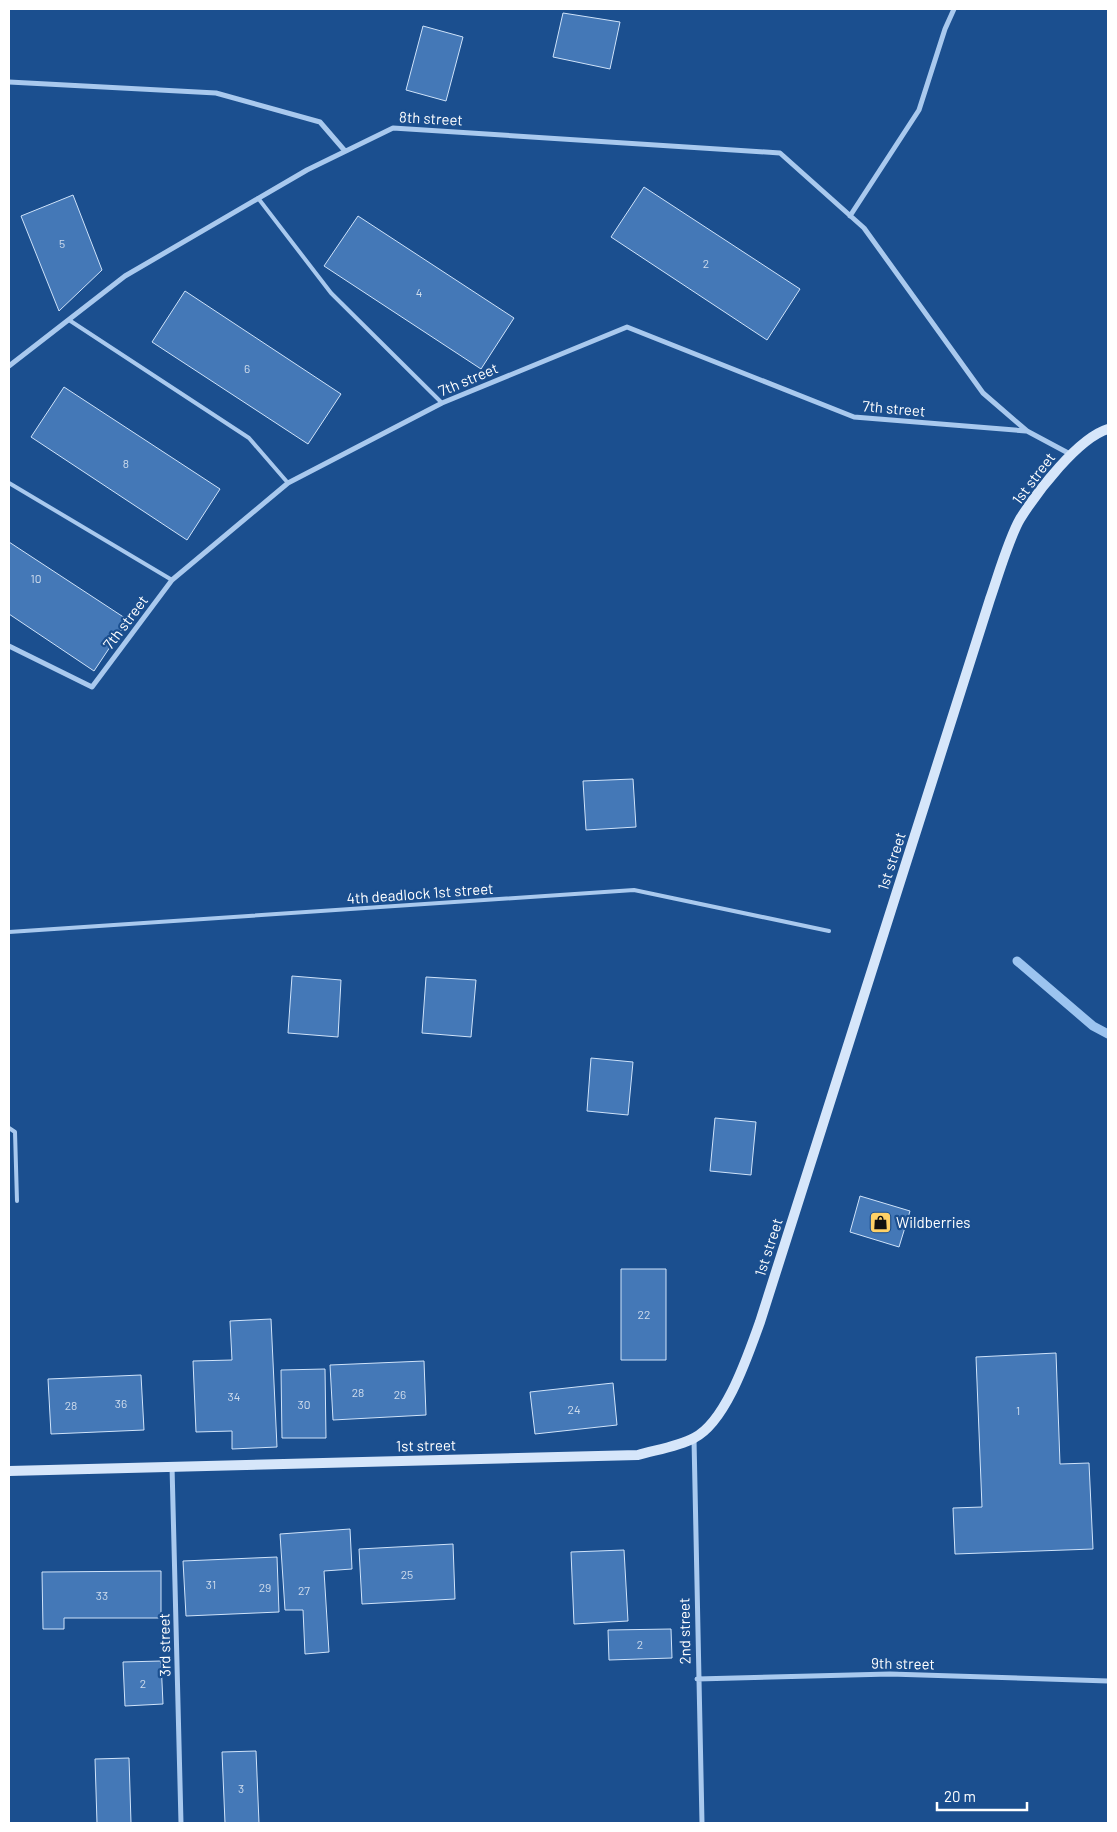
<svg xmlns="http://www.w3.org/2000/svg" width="1117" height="1832" viewBox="0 0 1117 1832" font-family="Barlow,sans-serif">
<rect width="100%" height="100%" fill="#1b4f8f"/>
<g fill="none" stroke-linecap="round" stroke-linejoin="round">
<path stroke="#9cc4f0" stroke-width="9" d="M1017 961 1093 1026 1108 1034"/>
</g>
<path fill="#4478b7" stroke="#cfe3fa" d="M563 13 620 22 610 69 553 57Z
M423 26 463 37 446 101 406 90Z
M644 187 800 289 767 340 611 237Z
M73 195 102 270 59 311 21 216Z
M358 216 514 318 481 369 324 266Z
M185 291 341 394 308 444 152 342Z
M64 387 220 489 187 540 31 437Z
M9 542 128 620 94 671 9 614Z
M633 779 636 827 586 830 583 781Z
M292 976 341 980 338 1037 288 1033Z
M426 977 476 980 471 1037 422 1033Z
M591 1058 633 1062 628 1115 587 1111Z
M715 1118 756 1122 751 1175 710 1171Z
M860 1196 910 1211 899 1247 850 1232Z
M621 1269H666V1360H621Z
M271 1319 277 1447 232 1449V1431L196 1432 193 1361 232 1360 230 1321Z
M1056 1353 1060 1464 1089 1463 1093 1549 955 1554 953 1508 982 1507 976 1357Z
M424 1361 426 1415 333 1420 330 1365Z
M325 1369 326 1438H282L281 1370Z
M141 1375 144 1430 51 1434 48 1379Z
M613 1383 617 1425 535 1434 530 1392Z
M350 1529 352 1569 324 1571 329 1652 305 1654 303 1610H285L280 1534Z
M453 1544 455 1599 362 1604 359 1549Z
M624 1550 628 1621 574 1624 571 1552Z
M277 1557 279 1612 186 1616 183 1561Z
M161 1571V1618H64V1629H43L42 1572Z
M671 1629 672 1658 609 1660 608 1630Z
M161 1661 163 1704 125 1706 123 1662Z
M256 1751 259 1823H225L222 1752Z
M129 1758 131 1823H97L95 1759Z"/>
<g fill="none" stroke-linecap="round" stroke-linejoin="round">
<path stroke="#a9c9ee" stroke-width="4" d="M258 198 331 293 442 403
M69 320 249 438 288 483
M9 483 172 580
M9 932 634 890 829 931
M9 1128 15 1132 17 1201"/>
<path stroke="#a9c9ee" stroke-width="5" d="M9 82 216 93 320 122 345 151
M850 216 919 110 945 29 954 9
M9 366 125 276 307 170 393 128 780 153 864 228 983 393 1027 431 1070 454
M9 646 92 687 172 580 288 483 442 403 627 327 854 417 1026 431
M694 1439 702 1823
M172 1466 181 1823
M697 1679 890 1674 1108 1681"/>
<path stroke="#d6e6fa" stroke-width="10" d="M9 1471 638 1455C655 1450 677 1447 694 1438 726 1422 748 1355 760 1322L990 599C998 576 1009 538 1020 519 1037 492 1078 438 1108 429"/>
</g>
<defs>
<symbol id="shop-square" viewBox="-11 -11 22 22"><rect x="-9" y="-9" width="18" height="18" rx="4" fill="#ffd166" stroke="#1b4f8f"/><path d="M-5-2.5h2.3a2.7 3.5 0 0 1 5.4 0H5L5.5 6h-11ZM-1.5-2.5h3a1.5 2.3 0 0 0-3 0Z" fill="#111"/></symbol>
</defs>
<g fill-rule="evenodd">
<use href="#shop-square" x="868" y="1210" width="25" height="25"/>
</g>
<g text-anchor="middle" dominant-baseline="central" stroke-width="4.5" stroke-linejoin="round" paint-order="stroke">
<g font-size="12" fill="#d0dded">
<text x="62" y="243">5</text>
<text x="706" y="263">2</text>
<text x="419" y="292">4</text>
<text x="247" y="368">6</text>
<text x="126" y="463">8</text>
<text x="36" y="578">10</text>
<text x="644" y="1314">22</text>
<text x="358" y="1392">28</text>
<text x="400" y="1394">26</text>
<text x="234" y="1396">34</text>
<text x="121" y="1403">36</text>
<text x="304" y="1404">30</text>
<text x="71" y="1405">28</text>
<text x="574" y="1409">24</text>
<text x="1018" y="1410">1</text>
<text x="407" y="1574">25</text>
<text x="211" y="1584">31</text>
<text x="265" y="1587">29</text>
<text x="304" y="1590">27</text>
<text x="102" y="1595">33</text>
<text x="640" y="1644">2</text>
<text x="143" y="1683">2</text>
<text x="241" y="1788">3</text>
</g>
<g font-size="15" fill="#fff" stroke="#1b4f8f">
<text transform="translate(431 118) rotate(3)">8th street</text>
<text transform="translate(468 379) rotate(-23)">7th street</text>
<text transform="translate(894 408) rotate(5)">7th street</text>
<text transform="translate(1033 478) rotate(-53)">1st street</text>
<text transform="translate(125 622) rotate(-53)">7th street</text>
<text transform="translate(891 861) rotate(-72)">1st street</text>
<text transform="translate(420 893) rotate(-4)">4th deadlock 1st street</text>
<text transform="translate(768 1247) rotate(-72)">1st street</text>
<text transform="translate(426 1445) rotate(-1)">1st street</text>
<text transform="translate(684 1631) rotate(-91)">2nd street</text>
<text transform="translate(164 1645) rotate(-91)">3rd street</text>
<text transform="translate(903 1663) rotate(1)">9th street</text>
</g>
<g font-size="15" fill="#fff" stroke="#1b4f8f" text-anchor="start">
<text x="896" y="1222">Wildberries</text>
</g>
</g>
<rect width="1117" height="1832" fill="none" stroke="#ffffff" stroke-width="20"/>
<path d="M937 1802v8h90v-8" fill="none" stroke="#ffffff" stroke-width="2.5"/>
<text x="944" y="1802" font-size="15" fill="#ffffff" stroke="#1b4f8f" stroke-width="4" paint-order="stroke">20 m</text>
</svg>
